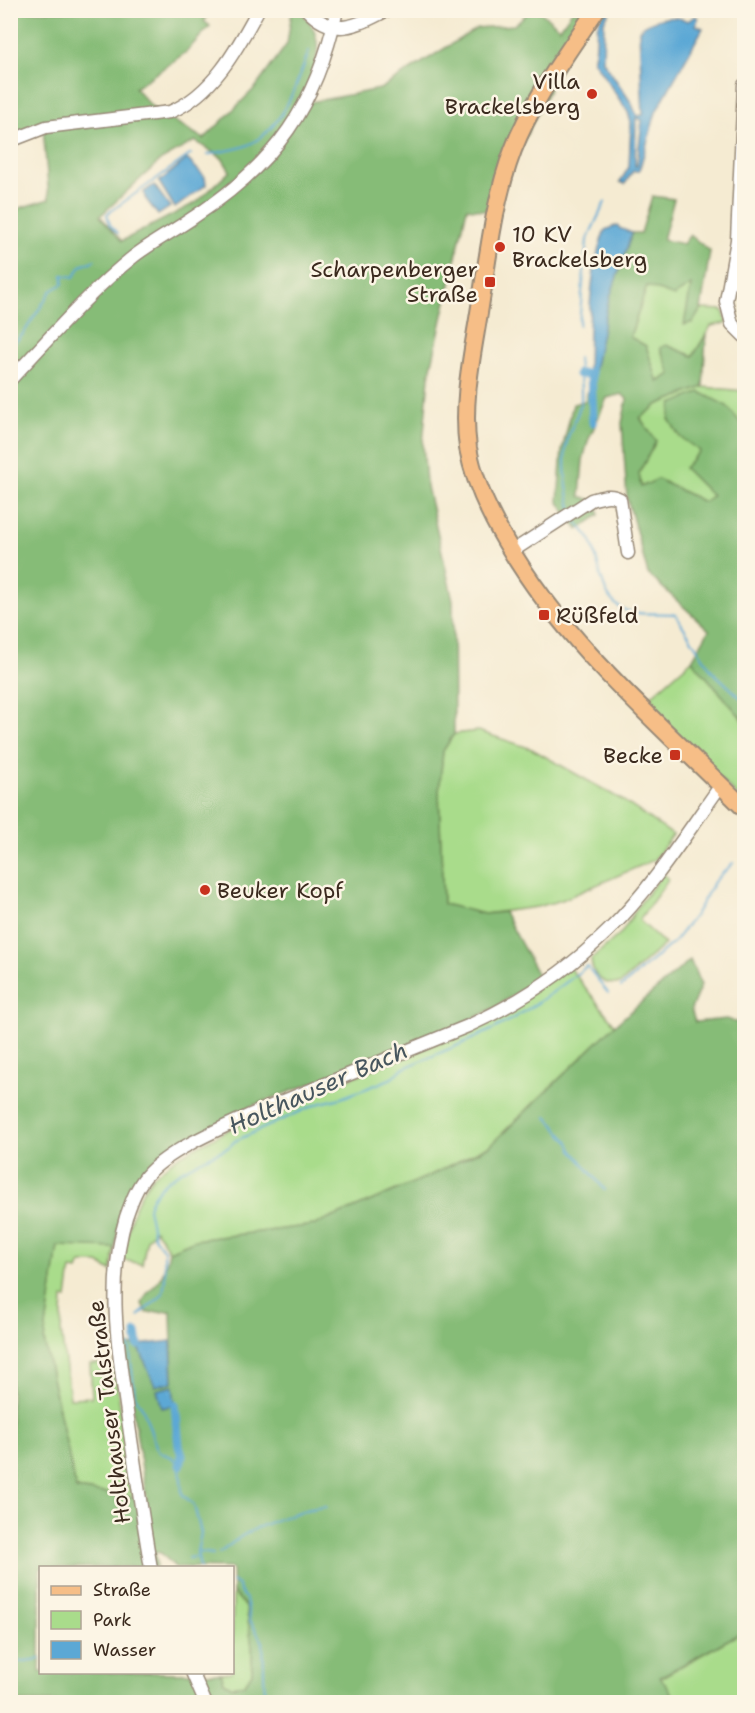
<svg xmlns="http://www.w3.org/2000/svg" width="755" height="1713" viewBox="0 0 755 1713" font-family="'Shantell Sans',sans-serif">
<rect width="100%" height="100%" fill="#fcf5e5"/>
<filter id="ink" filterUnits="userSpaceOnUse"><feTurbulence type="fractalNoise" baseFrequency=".0167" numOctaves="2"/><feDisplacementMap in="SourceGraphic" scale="12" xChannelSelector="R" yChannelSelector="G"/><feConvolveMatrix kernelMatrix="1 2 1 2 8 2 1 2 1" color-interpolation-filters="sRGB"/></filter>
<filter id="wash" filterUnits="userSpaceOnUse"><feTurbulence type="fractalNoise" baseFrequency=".008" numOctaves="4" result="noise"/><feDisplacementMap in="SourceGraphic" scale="24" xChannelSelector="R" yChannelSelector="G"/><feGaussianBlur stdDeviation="1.35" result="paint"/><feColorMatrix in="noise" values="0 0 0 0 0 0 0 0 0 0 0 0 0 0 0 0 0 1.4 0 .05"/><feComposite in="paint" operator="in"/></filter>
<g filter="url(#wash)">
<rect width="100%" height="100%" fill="#f5ebd2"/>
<path fill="#a9dc8b" stroke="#728354" stroke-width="1.5" d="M692 285 693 322 701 309 723 310 727 323 711 326 693 356 666 345 660 348 672 374 657 382 646 346 630 337 647 286Z
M703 387 744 391V481V427L680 437 700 451 713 495 704 502 658 479 641 487 639 473 656 441 640 418 659 404Z
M692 660 744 721V802L642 704Z
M478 731 532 749 622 800 673 835 654 860 562 900 537 907 484 914 443 904 439 792 443 751 454 734Z
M663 874 669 879 639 920 665 944 620 984C603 985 592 977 591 959L622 932 641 902Z
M569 967 615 1025 490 1145 429 1176 315 1225 195 1240 169 1251 162 1239 155 1230 147 1239 142 1264 122 1260 132 1214 142 1192 154 1175 179 1156 241 1123 473 1028Z
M58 1245 115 1248 111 1271 98 1263H81L78 1270 71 1269 67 1298H63L61 1331 70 1398 92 1397 90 1364H114L133 1497 76 1489 44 1340Z
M233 1592 246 1607 252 1646V1673L245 1684 232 1687 224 1682 221 1673 232 1672Z
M744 1631V1702H678L660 1678Z"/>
<path fill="#86bc77" stroke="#60734a" stroke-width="1.5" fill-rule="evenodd" d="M11 11H210L204 21 210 26 185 53 135 88 154 109 204 139 256 87 287 44 292 11H300C331 41 314 69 300 104L380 89 477 28 514 25 530 11H539L560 28 572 11H589L488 211 467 208 429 377 423 444 426 482 453 600 454 734 443 751 439 792 443 904 484 914 504 912 539 977 496 1007 446 1032 252 1106 171 1148 152 1162 134 1181 119 1218 115 1248 58 1246 44 1341 76 1489 133 1497 147 1501 123 1347 138 1345 155 1386 173 1382 171 1311 147 1313 142 1304C146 1293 148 1293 156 1284 164 1275 167 1263 169 1251L195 1240 315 1225 429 1176 490 1146 615 1025 690 960 701 985 691 1009 695 1022 727 1019 744 1025V1631L660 1677 678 1702H11L10 211 49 199 43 127 11 135ZM195 141 222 158 230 171 197 202 122 241 100 216 161 160ZM155 1552 161 1553 175 1567 232 1568 233 1592 246 1607 252 1646V1673L245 1684 232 1687 224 1682 221 1673 40 1672V1568L157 1567Z
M652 196 674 199 663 240 683 244 690 235 710 251 701 309 693 322 684 325 691 285 674 296 647 286 630 337 646 346 658 382 671 374 660 348 666 345 693 356 706 335 703 387 659 404 640 418 656 441 639 473 641 487 658 479 704 502 712 496 684 468 700 451 680 437 669 419 672 404 700 392 727 406 744 427V721L692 660 709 630 648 574 627 498 622 423 627 399 622 394 607 398 588 441 583 460 580 496 597 502 599 515 578 530 558 501 562 450 573 404 585 401C594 369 599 336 607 304 613 280 623 257 632 233H641Z"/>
<path fill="#5ca8d5" stroke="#4c697a" stroke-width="1.5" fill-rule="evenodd" d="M604 11H610L604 21 603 61 631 102 637 116 643 115 639 30C651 18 673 14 688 21L695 16 698 18 696 25 703 28 656 112 639 171H633L625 184 620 182 629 167 631 123 628 112 593 60C600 41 591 30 604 11ZM636 118 642 120 637 166H635Z
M187 159 205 177 206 185 175 208 159 182Z
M154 185 170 207 158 215 145 198 144 192Z
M618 225 619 228 632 233 608 303 594 372H588C589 328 588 271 605 230Z
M171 1341 173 1382 155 1386 138 1345Z
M173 1386 175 1405 162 1408 157 1390Z"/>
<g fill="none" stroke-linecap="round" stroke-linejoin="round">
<path stroke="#5ca8d5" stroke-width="2" d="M207 155C220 151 236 150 248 145 283 129 297 84 309 51
M118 233 110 225 107 214 191 154
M579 325 587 240 605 202
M10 347 23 334 51 291 63 284V275L74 277 81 266 95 260
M571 508C566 485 562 460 568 437 572 425 579 414 581 401 582 387 579 372 578 358
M574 516C577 525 585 531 590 539 603 567 597 608 637 613 650 614 662 613 675 614L712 671 744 701
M621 987 674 942 695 915 714 882 733 863
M547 1117 569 1142 572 1150 605 1190
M138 1316 159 1298 163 1293 165 1279 164 1250 154 1237 148 1208C156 1177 203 1160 229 1147L235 1141 317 1104 341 1098 378 1084 392 1078 402 1069C429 1057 456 1047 483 1034 520 1017 555 992 587 966L608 993
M129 1345 135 1396 143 1409 157 1449 161 1453 172 1457 180 1465 182 1494 194 1505 201 1533 197 1552 200 1568
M198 1552 213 1554
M219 1553C227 1548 234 1541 242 1536 260 1525 306 1507 326 1507
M188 1558 197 1557
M232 1581 239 1586 240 1591 246 1599 250 1621 263 1642 265 1702
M10 1663 40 1659"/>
<path stroke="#5ca8d5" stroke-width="9" d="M591 372 593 422
M579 374H591
M136 1333 138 1345
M175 1405 179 1446 182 1455 180 1465"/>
</g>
</g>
<g filter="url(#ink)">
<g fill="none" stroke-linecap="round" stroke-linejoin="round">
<defs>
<path id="minor" d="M307 10C334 39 358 25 387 10
M744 85 737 240 726 301 732 324 744 336
M10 141 46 127 170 112C213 94 237 49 258 10
M10 380C50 338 88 293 133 257 152 242 174 231 194 217 276 163 316 107 337 10
M511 552 591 500C602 497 610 493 620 499L628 553
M151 1568C143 1523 137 1478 130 1433 120 1361 105 1288 126 1217 131 1203 136 1188 146 1176 169 1149 226 1126 259 1111L468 1026C519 1003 569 969 609 930 652 888 686 834 721 785
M192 1672 205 1702"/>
<path id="major" d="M596 10C566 55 532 100 513 150 495 197 489 250 481 300 474 348 461 399 468 448 474 482 489 513 506 542 566 646 660 724 744 808"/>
</defs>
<use href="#minor" stroke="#988a78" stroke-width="15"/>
<use href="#major" stroke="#988a78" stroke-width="20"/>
<use href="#minor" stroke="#fff" stroke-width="12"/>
<use href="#major" stroke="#f6be87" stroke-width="16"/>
</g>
</g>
<g fill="#c8321e" stroke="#fcf5e5" stroke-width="2">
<circle cx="592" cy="94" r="6"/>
<circle cx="500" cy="247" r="6"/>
<rect x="484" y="276" width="12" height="12" rx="3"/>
<rect x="538" y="609" width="12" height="12" rx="3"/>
<rect x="669" y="749" width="12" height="12" rx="3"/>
<circle cx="205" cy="890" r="6"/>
</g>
<g text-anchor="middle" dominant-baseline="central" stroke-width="5" stroke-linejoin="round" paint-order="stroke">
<g font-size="22" fill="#3b2a1e" stroke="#fcf5e5" text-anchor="end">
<text x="580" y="81">Villa<tspan x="580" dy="25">Brackelsberg</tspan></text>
<text x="512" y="234" text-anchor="start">10 KV<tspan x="512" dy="25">Brackelsberg</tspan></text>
<text x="478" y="269">Scharpenberger<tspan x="478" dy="25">Straße</tspan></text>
<text x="556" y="615" text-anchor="start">Rüßfeld</text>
<text x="663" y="755">Becke</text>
<text x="217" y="890" text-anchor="start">Beuker Kopf</text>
</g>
<g font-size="22" fill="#3b2a1e" stroke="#fcf5e5">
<text transform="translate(109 1412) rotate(-97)">Holthauser Talstraße</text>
</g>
<g font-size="24" font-style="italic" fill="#47565e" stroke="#fcf5e5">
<text transform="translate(318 1088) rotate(-24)">Holthauser Bach</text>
</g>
</g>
<rect width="755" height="1713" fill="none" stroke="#fcf5e5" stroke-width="36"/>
<rect x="39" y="1566" width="195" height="108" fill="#fcf5e5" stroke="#afa495" stroke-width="1.5"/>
<rect x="51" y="1586" width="30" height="9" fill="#f6be87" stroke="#afa495" stroke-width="1.5"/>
<text x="93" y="1596" font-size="18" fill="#3b2a1e">Straße</text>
<rect x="51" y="1611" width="30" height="18" fill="#a9dc8b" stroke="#afa495" stroke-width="1.5"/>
<text x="93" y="1626" font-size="18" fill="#3b2a1e">Park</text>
<rect x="51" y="1641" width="30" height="18" fill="#5ca8d5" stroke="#afa495" stroke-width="1.5"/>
<text x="93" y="1656" font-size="18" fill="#3b2a1e">Wasser</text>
</svg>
